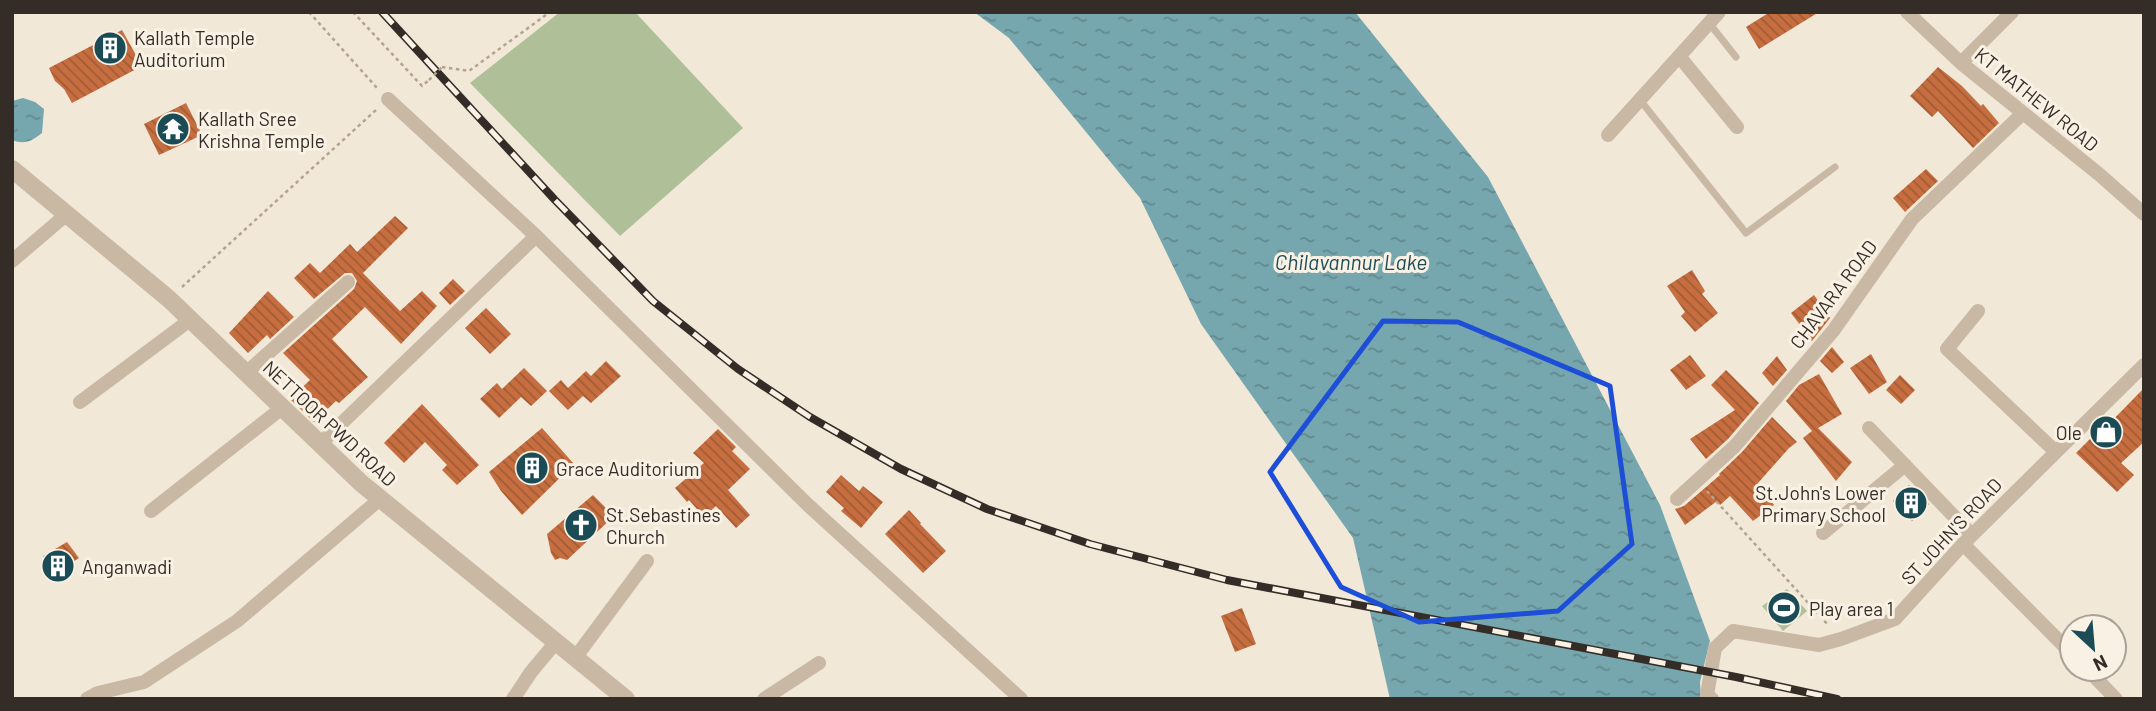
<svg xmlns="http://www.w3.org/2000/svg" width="2156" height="711" viewBox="0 0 2156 711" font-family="Barlow,sans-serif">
<defs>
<pattern id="water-ripples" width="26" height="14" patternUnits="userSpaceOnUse" patternTransform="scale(1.75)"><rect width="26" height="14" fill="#77a7ae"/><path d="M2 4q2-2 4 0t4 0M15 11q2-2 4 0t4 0" fill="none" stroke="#62888d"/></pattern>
<pattern id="building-back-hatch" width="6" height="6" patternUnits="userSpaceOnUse" patternTransform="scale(1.75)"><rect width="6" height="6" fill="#c76e40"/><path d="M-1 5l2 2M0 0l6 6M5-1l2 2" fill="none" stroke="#a25b35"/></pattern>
</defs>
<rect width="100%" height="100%" fill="#f1e8d8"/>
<path fill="#afc098" d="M560 12H635L743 128 620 236 470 83Z
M1787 589 1807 611 1783 631 1762 606Z"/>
<path fill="url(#water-ripples)" d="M974 12H1355L1488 177 1660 505 1710 641 1700 682 1701 699H1390L1353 538 1201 324 1140 198 1009 38Z
M23 98 35 102 44 109 42 133C32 141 25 145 12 140V101Z"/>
<path fill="url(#building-back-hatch)" d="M1770 12H1819L1759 49 1746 27Z
M122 30 142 66 72 103 64 89 55 81 49 68Z
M1938 67 1962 86 1981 106 1983 104 1999 123 1973 148 1938 111 1932 117 1910 96Z
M186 103 202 135 159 155 144 124Z
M1926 169 1938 181 1905 212 1893 198Z
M395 216 408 228 363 273 400 311 422 291 437 306 401 344 365 307 332 339 368 377 339 403 336 401 314 422 290 399 310 380 283 353 354 289 357 281 352 273H345L314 299 294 278 310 263 320 273 350 244 357 252Z
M1692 270 1705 291 1702 294 1718 313 1695 332 1681 316 1685 312 1667 286Z
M453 279 465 291 450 305 439 293Z
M268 291 294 317 270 339 267 335 248 353 229 333Z
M1814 295 1830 318 1812 341 1791 313Z
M486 308 511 334 490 354 465 328Z
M1832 347 1844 362 1832 373 1820 361Z
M1871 354 1887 382 1869 394 1850 368Z
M1690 355 1706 376 1686 390 1670 370Z
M1777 356 1787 370 1773 386 1762 373Z
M606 361 621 376 591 403 583 396 568 410 549 391 561 380 568 388 586 371 591 376Z
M524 368 547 391 531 406 521 397 499 418 480 399 497 383 502 389Z
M1726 370 1759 403 1728 439 1706 459 1690 439 1735 410 1711 385Z
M1819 374 1842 414 1818 428 1852 462 1836 481 1803 438 1812 431 1786 401 1799 385Z
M1900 375 1915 390 1901 404 1886 390Z
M2144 388V442L2121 463 2134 475 2117 492 2076 453 2093 436 2094 438 2106 425 2107 426Z
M422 404 479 465 457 485 442 470 447 465 425 442 404 463 384 443Z
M1772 417 1797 442 1789 448 1758 483 1774 505 1753 521 1730 496 1720 505 1717 501 1685 525 1675 509 1684 506 1720 475 1719 474 1742 452Z
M542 428 574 464 522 515 501 491 489 472Z
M718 429 736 447 732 451 750 469 728 490 750 515 736 528 716 506 704 517 689 500 687 502 675 488 704 463 693 453Z
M841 475 859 491 863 486 883 502 861 528 841 511 844 508 826 492Z
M1909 485 1929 504 1912 521 1893 501Z
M593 495 614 516 567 560 560 558 555 560 551 553 547 534Z
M909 510 921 523 920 524 946 551 923 573 885 534Z
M67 542 79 558 54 574 43 556Z
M1242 608 1256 644 1235 652 1221 616Z"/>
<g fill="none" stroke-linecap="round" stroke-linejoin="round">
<path stroke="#b5a38e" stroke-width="2.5" stroke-dasharray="3.5 3.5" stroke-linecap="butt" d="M309 12 377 88
M353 12 422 86 429 80
M442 67 469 71 550 12
M182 287 376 110
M1707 491 1829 626"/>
<path stroke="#c9b9a4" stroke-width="7" d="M1709 23 1736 57
M1640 100 1746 233 1835 167"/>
<path stroke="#c9b9a4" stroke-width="14" d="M1907 12 1961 63 2100 175 2144 214
M1679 56 1737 127
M1961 63 2012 12
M388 99 536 236 808 505 1021 699
M1608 135 1719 12
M12 261 67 214
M1978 311 1947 349 2055 451
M246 373 348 282
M80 402 190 320
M1869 428 1972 535
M320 444 536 236
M1677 499 1735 446 1833 331 1912 219 2022 114
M151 511 282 408
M1823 533 1905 465
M1963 544 2072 654
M575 658 647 561
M2087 669 2116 699
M87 699 98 693 144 682 237 621 380 499
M513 699 531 672 556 642
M764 699 819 663
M1712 699 1707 695 1715 648 1733 631 1819 645 1841 639 1895 619 1963 544 2144 365"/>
<path stroke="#c9b9a4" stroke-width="18" d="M12 169 169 299 361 483 626 699"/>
<defs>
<path id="rail" d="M382 12 555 200 653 301 738 369 810 417 901 469 987 509 1090 544 1227 580 1736 677 1837 699"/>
</defs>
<use href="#rail" stroke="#342c26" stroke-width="8"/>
<use href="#rail" stroke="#f9f1e4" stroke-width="5" stroke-dasharray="16" stroke-linecap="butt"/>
<path stroke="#b5a38e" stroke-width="2.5" stroke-dasharray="3.5 3.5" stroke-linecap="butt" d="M429 80 442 67"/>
</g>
<path fill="none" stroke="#1d4ed8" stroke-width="5" stroke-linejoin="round" d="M1383 321 1458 322 1610 386 1632 544 1558 611 1419 622 1341 587 1270 472Z"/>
<defs>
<symbol id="building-disc" viewBox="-11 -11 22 22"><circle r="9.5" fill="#1b4c56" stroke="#f9f1e4"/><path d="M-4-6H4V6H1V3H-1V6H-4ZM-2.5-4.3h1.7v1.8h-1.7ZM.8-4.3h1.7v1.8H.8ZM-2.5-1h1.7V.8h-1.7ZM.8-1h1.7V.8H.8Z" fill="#fff"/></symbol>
<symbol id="temple-disc" viewBox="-11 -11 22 22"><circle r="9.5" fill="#1b4c56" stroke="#f9f1e4"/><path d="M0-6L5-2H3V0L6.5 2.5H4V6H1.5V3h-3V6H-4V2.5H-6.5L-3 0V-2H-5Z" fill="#fff"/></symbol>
<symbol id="shop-disc" viewBox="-11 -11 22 22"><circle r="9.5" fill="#1b4c56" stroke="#f9f1e4"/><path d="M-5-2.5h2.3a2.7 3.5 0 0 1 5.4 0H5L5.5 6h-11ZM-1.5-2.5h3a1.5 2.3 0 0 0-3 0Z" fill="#fff"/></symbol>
<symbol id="church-disc" viewBox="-11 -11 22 22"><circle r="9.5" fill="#1b4c56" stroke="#f9f1e4"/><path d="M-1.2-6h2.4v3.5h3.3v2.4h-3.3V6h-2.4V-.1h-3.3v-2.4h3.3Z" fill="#fff"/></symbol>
<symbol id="stadium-disc" viewBox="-11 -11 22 22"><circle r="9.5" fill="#1b4c56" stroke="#f9f1e4"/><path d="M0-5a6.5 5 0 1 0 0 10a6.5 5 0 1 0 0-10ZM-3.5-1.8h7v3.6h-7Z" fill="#fff"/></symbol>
</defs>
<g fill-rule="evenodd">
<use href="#building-disc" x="91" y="29" width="38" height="38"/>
<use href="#temple-disc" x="154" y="110" width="38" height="38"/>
<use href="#shop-disc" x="2087" y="413" width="38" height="38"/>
<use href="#building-disc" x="513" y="449" width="38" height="38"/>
<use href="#building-disc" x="1892" y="484" width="38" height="38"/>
<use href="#church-disc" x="562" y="506" width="38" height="38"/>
<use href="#building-disc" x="39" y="547" width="38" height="38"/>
<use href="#stadium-disc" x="1765" y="589" width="38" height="38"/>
</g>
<g text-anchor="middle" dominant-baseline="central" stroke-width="6" stroke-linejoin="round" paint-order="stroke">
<g font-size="19" fill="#342c26" stroke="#f9f1e4" text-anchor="start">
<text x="134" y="37">Kallath Temple<tspan x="134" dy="22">Auditorium</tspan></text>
<text x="198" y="118">Kallath Sree<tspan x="198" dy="22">Krishna Temple</tspan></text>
<text x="2082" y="432" text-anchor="end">Ole</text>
<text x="556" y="468">Grace Auditorium</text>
<text x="1886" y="492" text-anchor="end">St.John's Lower<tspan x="1886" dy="22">Primary School</tspan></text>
<text x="606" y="514">St.Sebastines<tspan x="606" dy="22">Church</tspan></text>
<text x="82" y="566">Anganwadi</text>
<text x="1809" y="608">Play area 1</text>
</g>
<g font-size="19" fill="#342c26" stroke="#f9f1e4">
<text transform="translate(2037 99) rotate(39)">KT MATHEW ROAD</text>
<text transform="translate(1833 294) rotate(-53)">CHAVARA ROAD</text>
<text transform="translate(330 423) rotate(43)">NETTOOR PWD ROAD</text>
<text transform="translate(1951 531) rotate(-47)">ST JOHN'S ROAD</text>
</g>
<g font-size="21" font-style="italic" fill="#1b4c56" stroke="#f9f1e4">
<text x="1351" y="261">Chilavannur Lake</text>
</g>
</g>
<rect width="2156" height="711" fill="none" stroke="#342c26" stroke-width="28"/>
<g transform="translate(2093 648) rotate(154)"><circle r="33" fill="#f9f1e4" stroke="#aaa298" stroke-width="2"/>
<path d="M0-5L12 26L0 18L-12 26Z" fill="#1b4c56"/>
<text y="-10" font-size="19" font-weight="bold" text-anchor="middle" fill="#342c26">N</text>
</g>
</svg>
